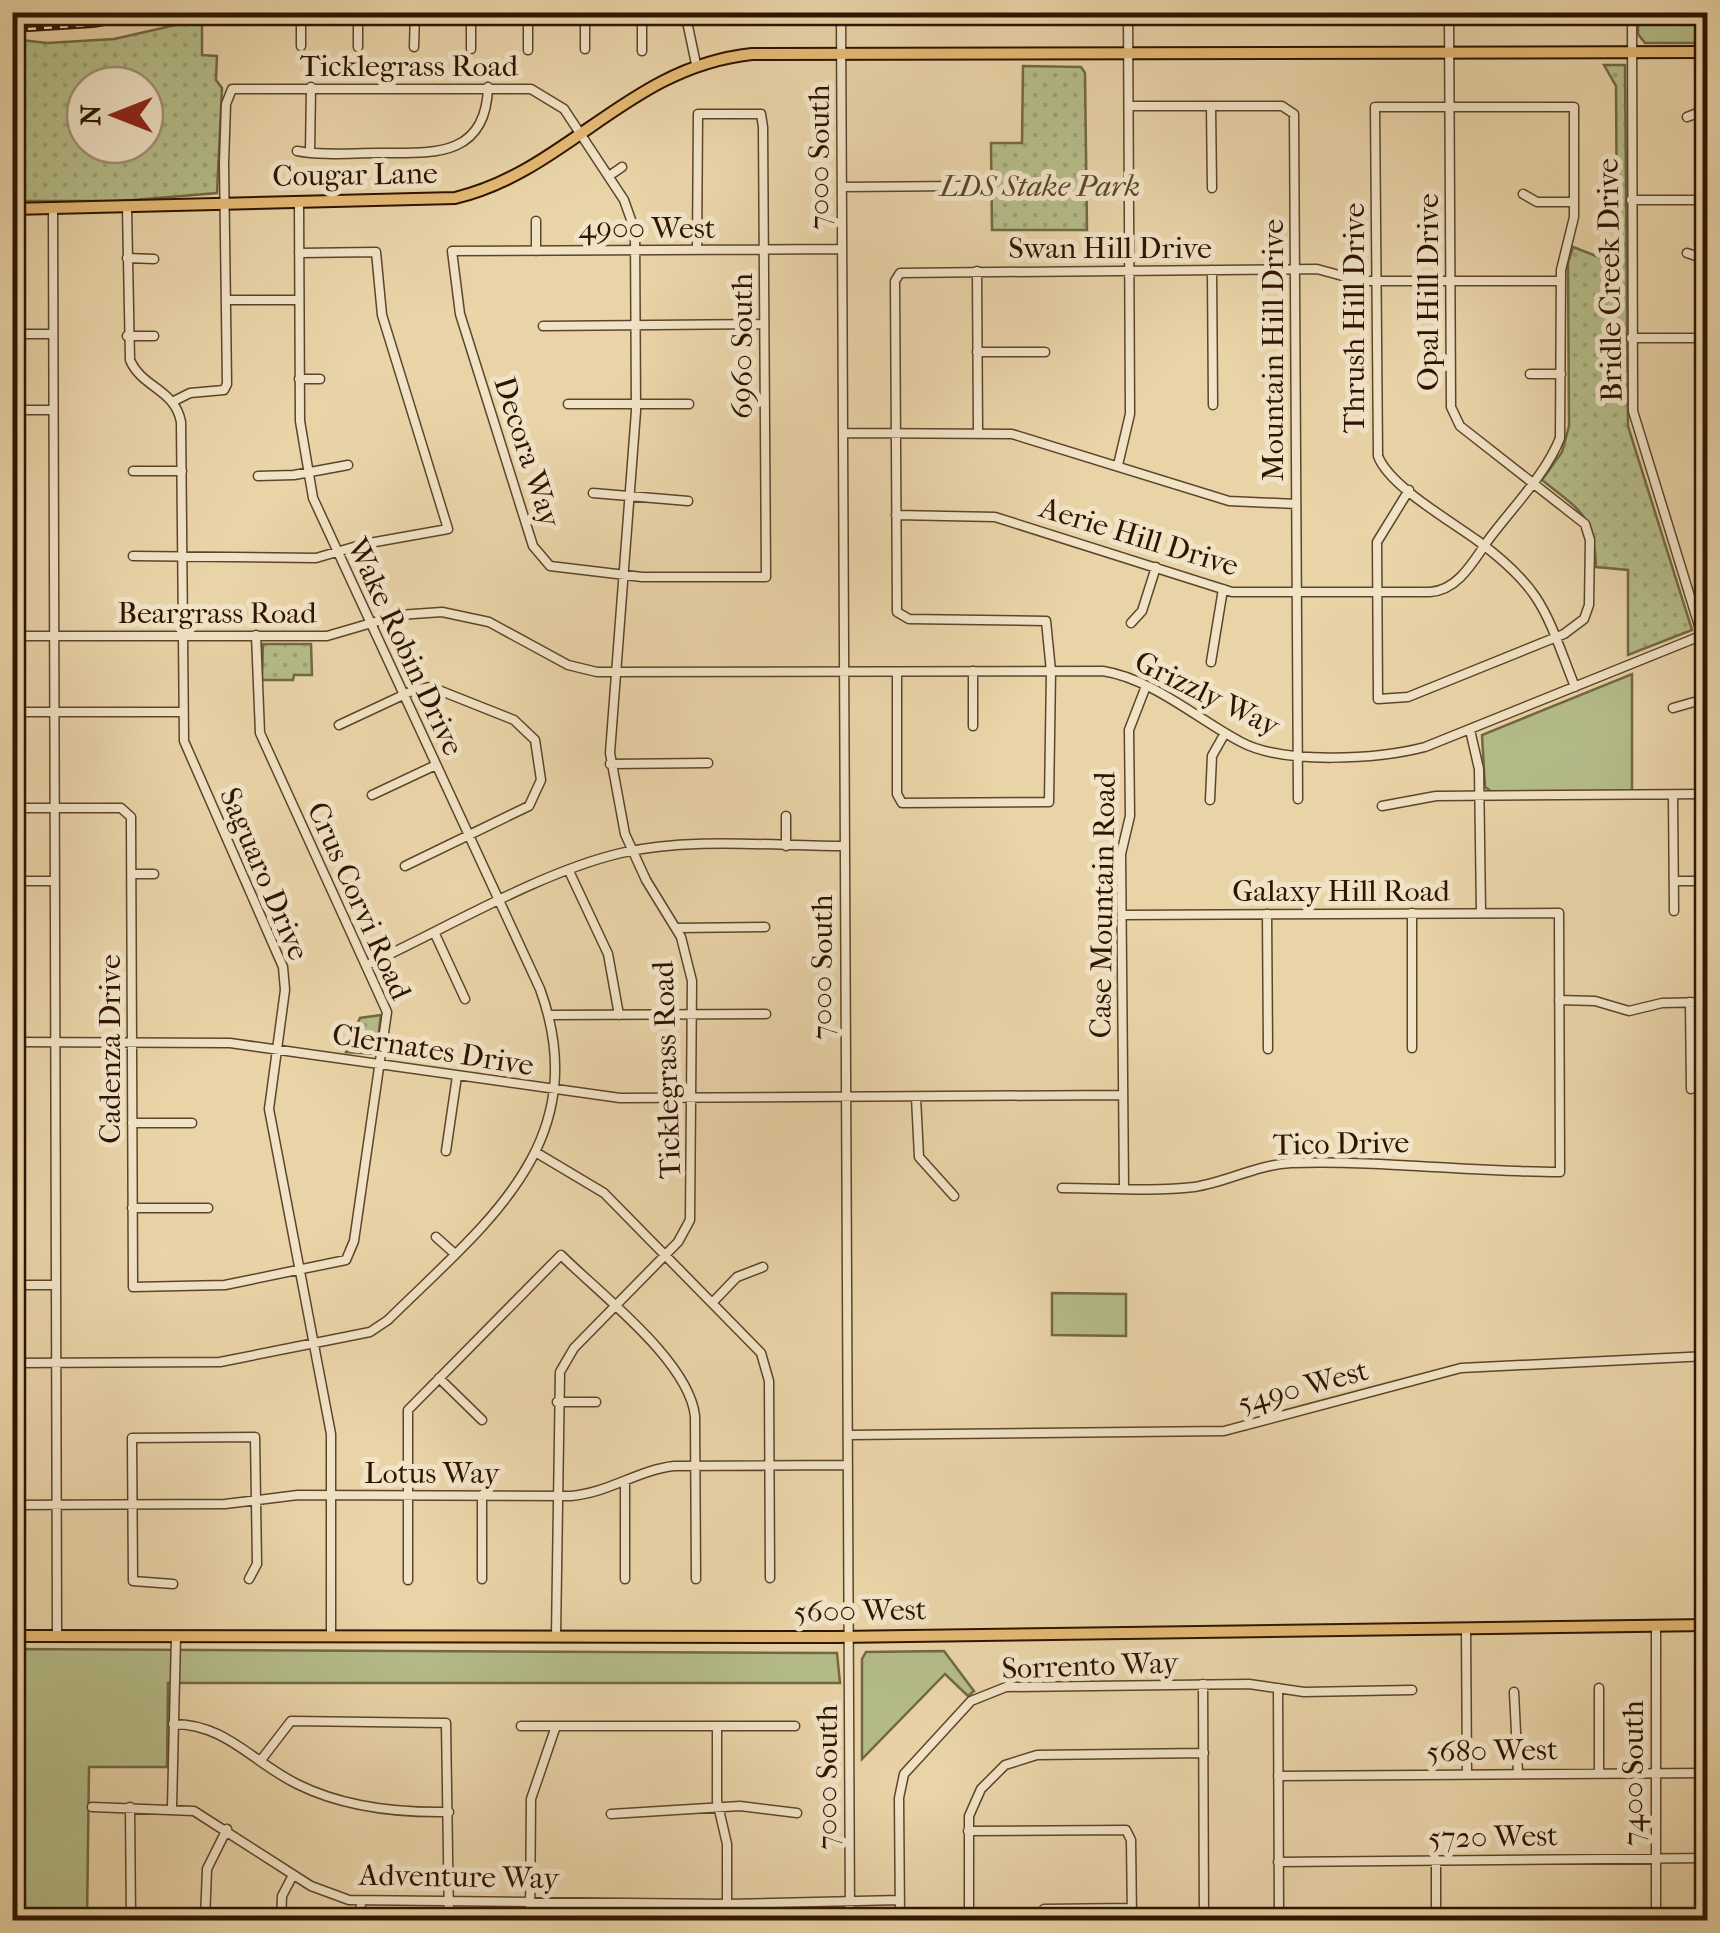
<svg xmlns="http://www.w3.org/2000/svg" width="1720" height="1933" viewBox="0 0 1720 1933" font-family="'IM FELL French Canon',serif">
<defs>
<pattern id="park-dots" width="8" height="8" patternUnits="userSpaceOnUse" patternTransform="scale(2.5)"><rect width="8" height="8" fill="#b5bd89"/><path d="M2 2h.1M6 6h.1" fill="none" stroke="#9ca274" stroke-width="1.8" stroke-linecap="round"/></pattern>
</defs>
<rect width="100%" height="100%" fill="#e9d4a8"/>
<filter id="stains"><feTurbulence type="fractalNoise" baseFrequency=".002" numOctaves="4"/><feColorMatrix values="0 0 0 0 .2 0 0 0 0 .09 0 0 0 0 .02 0 0 0 .5 -.17"/></filter>
<radialGradient id="worn" r=".72"><stop offset=".6" stop-color="#630" stop-opacity="0"/><stop offset="1" stop-color="#630" stop-opacity=".3"/></radialGradient>
<path fill="#b5bd89" stroke="#726844" stroke-width="2.5" d="M1638 13H1707V43H1645L1638 34Z
M1632 674V791L1492 792 1485 787 1482 735Z
M1052 1293 1126 1294V1336L1052 1335Z
M13 1649 837 1653 840 1683H168L167 1767H89L87 1920H13Z
M944 1651 974 1691 968 1696 945 1674 862 1759V1659L866 1652Z"/>
<path fill="url(#park-dots)" stroke="#726844" stroke-width="2.5" fill-rule="evenodd" d="M202 19V55L217 56 216 80 222 88 217 193 122 201H13L12 39 47 43 114 39ZM85 85H145V145H85Z
M1604 65H1625L1628 426 1692 630 1628 655V570L1596 567C1594 515 1581 511 1542 480L1562 452 1569 426 1568 263 1573 247 1604 259 1617 232 1616 86Z
M1023 66 1081 67 1085 73 1087 230H992L991 143H1022Z
M263 644H311L312 675H294L293 680H262Z
M381 1015 376 1054 346 1052 360 1018Z"/>
<g fill="none" stroke-linecap="round" stroke-linejoin="round">
<defs>
<path id="minor" d="M301 12V46
M471 12V49
M585 12V49
M685 12 696 64
M841 12 850 1920
M1632 12 1633 411 1708 655
M686 16 734 13
M263 18 281 12
M358 47V12
M414 47 415 12
M528 50V12
M642 51V12
M1129 106H1282L1294 114 1298 799
M1211 106 1212 188
M1687 117 1708 109
M297 151C323 156 351 153 377 153 431 153 486 159 488 87
M310 153 311 87
M609 176 622 167
M842 187 961 186
M1523 194 1537 202H1574
M1631 200H1708
M127 208 130 360C142 388 175 389 181 422L184 741 283 967 285 990 269 1109 331 1434V1636
M53 209 57 1636
M536 221V251
M697 250 698 114H761L763 127C764 277 765 427 766 577H642L550 566 533 546 460 314 452 251C582 251 712 250 842 249
M1687 253 1708 260
M127 258 154 259
M1212 270 1213 405
M977 271 978 432
M227 300H299
M543 326 764 324
M12 334H53
M127 336H154
M1631 338H1708
M977 352H1045
M1530 374H1561
M299 379H320
M174 401 190 393 224 390 227 384 224 163 226 104 232 89H531L564 109 624 200 635 231 636 411 610 753 625 834 646 880 681 937 692 981 690 1220 678 1242 574 1348 560 1372 556 1637
M568 404H689
M12 410H53
M843 433 1012 434 1229 501 1296 504
M1118 465 1130 414 1128 12
M133 471H182
M258 476 294 475 348 465
M1409 490 1377 542 1378 699 1408 697 1564 634 1584 619 1589 605 1590 540 1585 524 1460 426 1451 407 1449 12
M593 493 688 501
M896 515 995 517 1232 592H1430C1459 590 1474 560 1489 539 1512 508 1546 474 1560 438L1561 270 1574 217V107H1375L1378 456C1389 486 1451 521 1478 541 1544 590 1546 613 1575 687
M133 556 316 558 364 544 448 529 382 315 376 252 299 253
M1131 623 1142 611 1156 567
M12 636H327L399 615 442 612 489 622 568 665 597 672 1103 671C1153 679 1197 719 1241 742 1284 765 1379 759 1425 747L1708 633
M1211 662 1223 589
M973 671V726
M897 672V794L902 803 1049 802 1051 671 1046 621 909 619 897 612 895 281 900 273 1317 269 1361 281H1561
M1673 708 1708 698
M12 712H182
M339 725 414 690 431 687 514 720 535 740 541 780 529 806 405 866
M1470 730 1479 769 1481 913
M610 764 708 763
M372 795 436 765
M1673 795 1674 911
M1210 800 1212 756 1225 733
M1382 806 1436 796 1708 794
M12 808H121L131 817 133 1287 225 1285 346 1260 354 1241 387 1012 260 733 256 635
M786 816V846
M569 871 608 954 619 1015
M132 874H154
M12 881H55
M1674 881H1708
M1412 913V1048
M1267 914 1268 1049
M677 928 765 927
M435 934 465 999
M367 965C445 929 540 872 621 853 691 837 772 846 844 846
M1559 1000 1595 1001 1629 1011 1662 1003 1708 1002
M1690 1002 1691 1089
M549 1015 766 1014
M12 1042 230 1043 620 1098 1122 1095
M916 1097 919 1157 954 1196
M132 1123H192
M446 1151 457 1076
M537 1153 604 1193 761 1353 769 1381 770 1578
M1062 1188C1105 1188 1151 1192 1194 1187 1227 1182 1256 1165 1291 1163 1381 1160 1470 1172 1560 1172L1559 913 1122 915
M1124 1188 1121 854 1130 816 1129 730 1146 686
M132 1208H208
M436 1237 455 1254
M12 1285H56
M713 1302 737 1277 763 1267
M12 1363 220 1362 370 1332 388 1320C485 1224 596 1143 540 989L313 498 300 421 299 203
M439 1378 482 1420
M557 1402H596
M848 1435 1224 1431 1461 1368 1708 1356
M625 1481V1579
M12 1505 225 1504 298 1495 571 1496C608 1493 638 1470 674 1466L848 1465
M482 1579V1495
M408 1580V1410L561 1255C600 1294 689 1361 695 1416L696 1579
M173 1584 133 1581 132 1438 255 1437 257 1564 249 1579
M1656 1625V1920
M1466 1628 1467 1774
M1203 1684 1204 1920
M1278 1688 1279 1920
M1514 1692 1518 1773
M173 1724C226 1724 252 1762 297 1784 343 1807 398 1813 449 1812
M521 1726H795
M717 1726V1801L727 1844V1904
M261 1760 291 1721 446 1723 449 1920
M1599 1773V1688
M1278 1776 1708 1773
M92 1807 194 1811 311 1886 349 1900 727 1904 900 1900
M130 1807 131 1920
M172 1807 176 1636
M611 1814 740 1806 797 1813
M968 1831 1126 1830 1131 1840 1132 1920
M1436 1860V1920
M1278 1862 1708 1858
M1044 1909 1132 1908
M205 1920 207 1869 227 1829
M281 1920 282 1896 293 1875
M360 1920 361 1901
M530 1920 531 1799 556 1726
M900 1920 899 1798 904 1774 971 1701 1006 1687 1249 1684 1304 1692 1412 1690
M969 1920V1816L981 1789 1005 1765 1037 1755 1204 1753"/>
<path id="major" d="M12 209 455 198C568 171 628 67 752 54L1708 52
M12 1636 837 1637 1708 1625"/>
</defs>
<use href="#minor" stroke="#5e442a" stroke-width="11"/>
<use href="#major" stroke="#2f1400" stroke-width="14"/>
<use href="#minor" stroke="#f1e3c6" stroke-width="8"/>
<use href="#major" stroke="#e4ba74" stroke-width="10"/>
<defs>
<path id="rail" d="M12 30 93 25 172 12"/>
</defs>
<use href="#rail" stroke="#2f1400" stroke-width="6"/>
<use href="#rail" stroke="#f1e3c6" stroke-width="2.5" stroke-dasharray="8" stroke-linecap="butt"/>
</g>
<g text-anchor="middle" dominant-baseline="central" stroke-width="10" stroke-linejoin="round" paint-order="stroke">
<g font-size="30" fill="#2f1400" stroke="#f1e3c6">
<text x="409" y="66">Ticklegrass Road</text>
<text transform="translate(819 157) rotate(-90)">7000 South</text>
<text transform="translate(355 175) rotate(-1)">Cougar Lane</text>
<text x="647" y="228">4900 West</text>
<text x="1110" y="248">Swan Hill Drive</text>
<text transform="translate(1610 280) rotate(-91)">Bridle Creek Drive</text>
<text transform="translate(1428 292) rotate(-90)">Opal Hill Drive</text>
<text transform="translate(1354 318) rotate(-90)">Thrush Hill Drive</text>
<text transform="translate(742 346) rotate(-90)">6960 South</text>
<text transform="translate(1273 350) rotate(-90)">Mountain Hill Drive</text>
<text transform="translate(527 452) rotate(72)">Decora Way</text>
<text transform="translate(1139 537) rotate(17)">Aerie Hill Drive</text>
<text x="217" y="613">Beargrass Road</text>
<text transform="translate(405 647) rotate(65)">Wake Robin Drive</text>
<text transform="translate(1207 694) rotate(26)">Grizzly Way</text>
<text transform="translate(264 874) rotate(67)">Saguaro Drive</text>
<text x="1341" y="891">Galaxy Hill Road</text>
<text transform="translate(359 901) rotate(66)">Crus Corvi Road</text>
<text transform="translate(1103 905) rotate(-89)">Case Mountain Road</text>
<text transform="translate(822 967) rotate(-90)">7000 South</text>
<text transform="translate(110 1049) rotate(-90)">Cadenza Drive</text>
<text transform="translate(433 1050) rotate(9)">Clernates Drive</text>
<text transform="translate(667 1070) rotate(-92)">Ticklegrass Road</text>
<text transform="translate(1341 1144) rotate(-1)">Tico Drive</text>
<text transform="translate(1303 1387) rotate(-15)">5490 West</text>
<text x="432" y="1473">Lotus Way</text>
<text transform="translate(860 1611) rotate(-1)">5600 West</text>
<text transform="translate(1090 1666) rotate(-2)">Sorrento Way</text>
<text transform="translate(1492 1751) rotate(-1)">5680 West</text>
<text transform="translate(1633 1773) rotate(-90)">7400 South</text>
<text transform="translate(827 1777) rotate(-90)">7000 South</text>
<text transform="translate(1493 1837) rotate(-1)">5720 West</text>
<text transform="translate(459 1877) rotate(1)">Adventure Way</text>
</g>
<g font-size="30" font-style="italic" fill="#574729" stroke="#f1e3c6">
<text x="1040" y="186">LDS Stake Park</text>
</g>
</g>
<rect width="1720" height="1933" fill="none" stroke="#e9d4a8" stroke-width="50"/>
<rect x="15" y="15" width="1690" height="1903" fill="none" stroke="#2f1400" stroke-width="5"/>
<rect x="25" y="25" width="1670" height="1883" fill="none" stroke="#2f1400" stroke-width="2.5"/>
<g transform="translate(115 115) rotate(270)"><circle r="48" fill="#f1e3c6" stroke="#a39077" stroke-width="2.5"/>
<path d="M0-8L18 38L0 25L-18 38Z" fill="#8f2418"/>
<text y="-15" font-size="28" font-weight="bold" text-anchor="middle" fill="#2f1400">N</text>
</g>
<rect width="100%" height="100%" filter="url(#stains)"/>
<rect width="100%" height="100%" fill="url(#worn)"/>
</svg>
